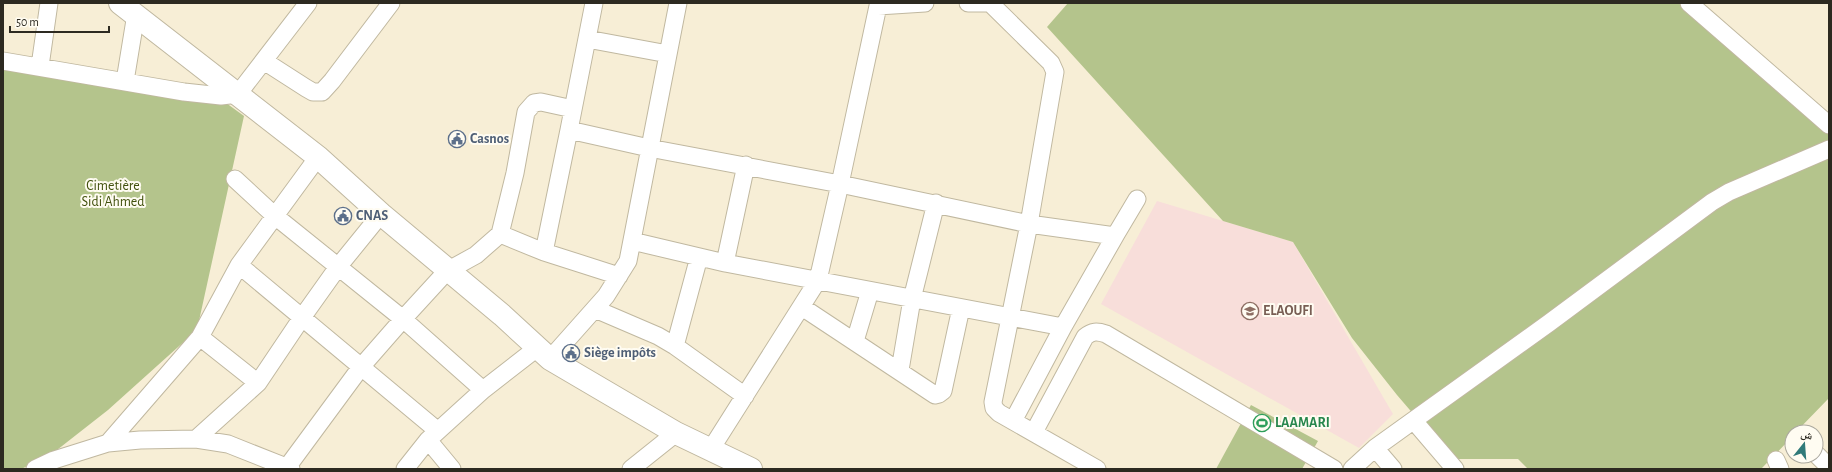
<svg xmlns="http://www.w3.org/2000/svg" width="1832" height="472" viewBox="0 0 1832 472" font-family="'Alegreya Sans','Noto Naskh Arabic',sans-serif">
<rect width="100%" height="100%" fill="#f7eed6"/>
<path fill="#f8deda" d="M1157 201 1293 242 1393 414 1359 448 1101 304Z"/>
<path fill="#b4c48c" d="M1068 3H1679L1829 124V398L1796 432H1792V437L1761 469H1528L1518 459H1452L1397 395 1352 338 1293 242 1223 221 1047 27Z
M3 62 222 100 244 116 197 330 108 410 48 457 21 469H3Z
M1251 405 1318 441 1302 469H1216Z"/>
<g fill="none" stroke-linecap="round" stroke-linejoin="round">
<defs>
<path id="minor" d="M594 3 569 130 649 148 840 184 1029 224 1115 236 1063 327 725 263 632 241
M968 3H991
M990 3 1051 63 1055 72 1029 224 993 402 994 408 999 413 1097 469
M1689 3 1829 125
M587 39 668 54
M3 61 184 92 221 96 238 94 308 3
M264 61 306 88 313 92H322L332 81 391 3
M40 66 49 3
M125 81 136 14
M573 109 541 102 534 103 526 112 515 173 500 234 544 252 619 276
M235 179 275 216 403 319 483 390
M1115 236 1137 199
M544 252 569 130
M725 263 746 165
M239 265 438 431
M802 307 935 395 939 394 943 391 961 308
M595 309 658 336 675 346 699 257
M200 337 258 383
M855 341 870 291
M675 346 745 396
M550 359 606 296 628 261 678 3
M900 370 912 299 936 203
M1013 421 1063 327
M1414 421 1455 469
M1034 432 1085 337C1092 331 1097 331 1106 334L1334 469
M196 439 258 383 301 319 338 267 381 214
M428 440 452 469
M108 443 200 337 239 265 318 157
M1375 448 1393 469
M711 449 818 280 840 184 878 6 925 3
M1816 454 1829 467
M1776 460 1780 469
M288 466 361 367 403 319 447 271 476 255 500 234
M35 469 54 460 108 443 140 440 196 439 228 444 291 469
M405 469 428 440 483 390 537 348
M631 469 676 433
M1352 469 1375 448 1549 323 1712 202 1729 192 1829 149"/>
<path id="major" d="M120 3 318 157 381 214 502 315 550 359 676 433 751 469"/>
</defs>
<use href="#minor" stroke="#c0b8a0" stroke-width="19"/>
<use href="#major" stroke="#c0b8a0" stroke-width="24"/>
<use href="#minor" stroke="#fff" stroke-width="17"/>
<use href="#major" stroke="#fff" stroke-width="22"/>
</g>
<defs>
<symbol id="civic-ring" viewBox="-11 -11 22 22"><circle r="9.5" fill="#fffcf2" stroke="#5c6f8a" stroke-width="1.5"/><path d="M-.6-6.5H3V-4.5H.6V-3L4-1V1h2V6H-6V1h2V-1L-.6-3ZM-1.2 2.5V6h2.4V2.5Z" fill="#5c6f8a"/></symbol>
<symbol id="school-ring" viewBox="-11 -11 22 22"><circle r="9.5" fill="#fffcf2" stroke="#8d6e63" stroke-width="1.5"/><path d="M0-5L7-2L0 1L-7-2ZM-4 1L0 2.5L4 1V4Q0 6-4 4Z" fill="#8d6e63"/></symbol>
<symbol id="stadium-ring" viewBox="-11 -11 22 22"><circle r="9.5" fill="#fffcf2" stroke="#2e9e5b" stroke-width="1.5"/><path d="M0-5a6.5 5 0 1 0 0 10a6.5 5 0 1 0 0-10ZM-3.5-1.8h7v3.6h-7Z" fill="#2e9e5b"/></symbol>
</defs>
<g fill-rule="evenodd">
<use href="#civic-ring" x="447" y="129" width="20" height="20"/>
<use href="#civic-ring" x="333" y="206" width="20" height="20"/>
<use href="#school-ring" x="1240" y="301" width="20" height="20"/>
<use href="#civic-ring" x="561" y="343" width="20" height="20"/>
<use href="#stadium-ring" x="1252" y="413" width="20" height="20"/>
</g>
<g text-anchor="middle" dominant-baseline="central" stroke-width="4" stroke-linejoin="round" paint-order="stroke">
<g font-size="14" font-weight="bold" fill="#4e5e75" stroke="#fffcf2" text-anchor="start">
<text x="470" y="139">Casnos</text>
<text x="356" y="216">CNAS</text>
<text x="584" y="353">Siège impôts</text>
</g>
<g font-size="14" fill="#42510e" stroke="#fffcf2">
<text x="113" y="186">Cimetière<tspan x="113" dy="16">Sidi Ahmed</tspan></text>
</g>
<g font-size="14" font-weight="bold" fill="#785e54" stroke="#fffcf2" text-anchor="start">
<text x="1263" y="311">ELAOUFI</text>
</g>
<g font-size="14" font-weight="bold" fill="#27864d" stroke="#fffcf2" text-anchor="start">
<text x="1275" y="423">LAAMARI</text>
</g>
</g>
<rect width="1832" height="472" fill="none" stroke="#2d2a21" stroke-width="8"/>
<g transform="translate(1804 444) rotate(17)"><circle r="19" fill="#fffcf2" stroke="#aba89e"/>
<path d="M0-3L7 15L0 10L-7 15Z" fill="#307a79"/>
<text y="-6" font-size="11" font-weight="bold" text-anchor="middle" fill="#2d2a21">ش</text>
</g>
<path d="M10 26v6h99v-6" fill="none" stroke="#2d2a21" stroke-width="2"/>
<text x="16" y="26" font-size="12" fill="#2d2a21" stroke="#fffcf2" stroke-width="3" paint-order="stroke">50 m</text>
</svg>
